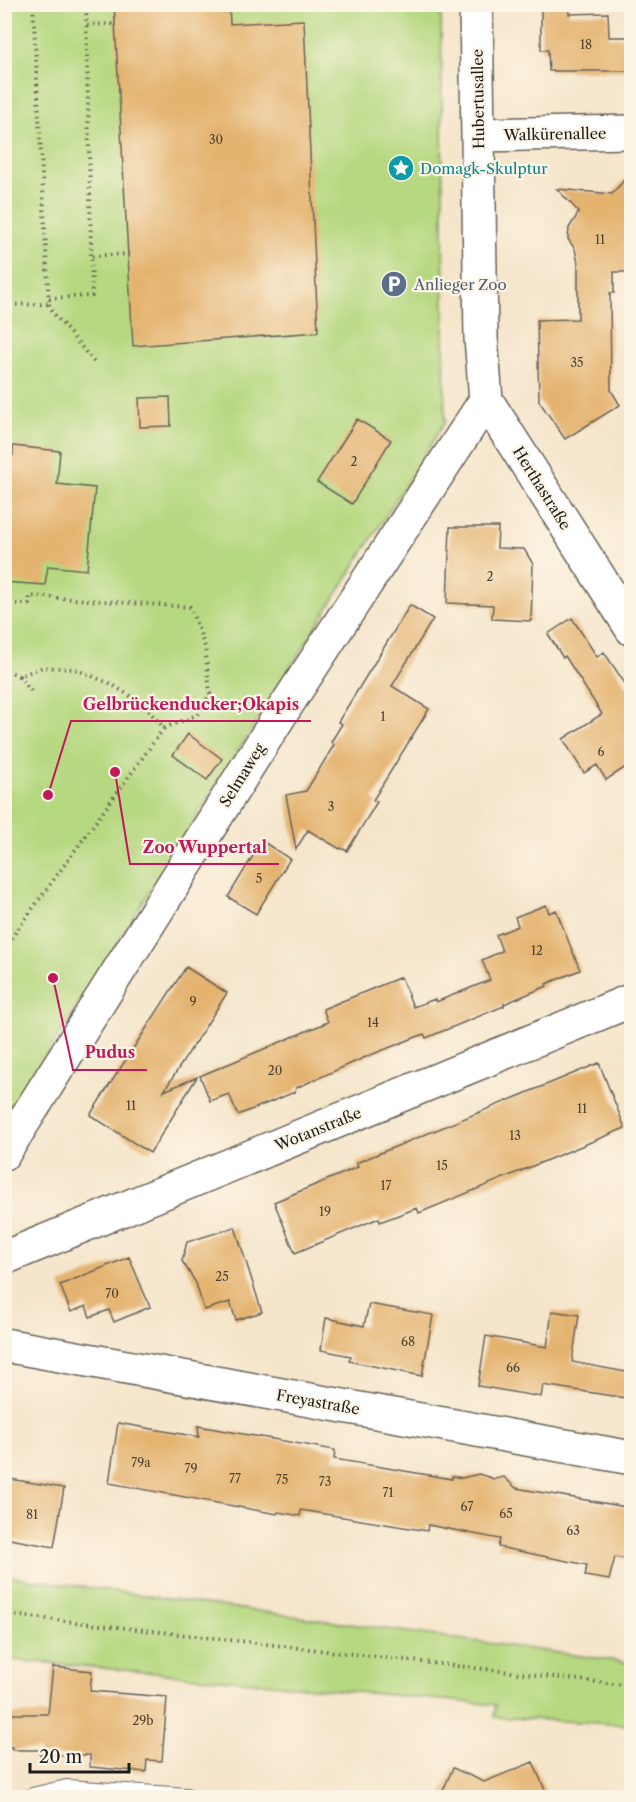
<svg xmlns="http://www.w3.org/2000/svg" width="636" height="1802" viewBox="0 0 636 1802" font-family="'Libre Caslon Text',serif">
<rect width="100%" height="100%" fill="#fcf5e5"/>
<filter id="ink" filterUnits="userSpaceOnUse"><feTurbulence type="fractalNoise" baseFrequency=".0167" numOctaves="2"/><feDisplacementMap in="SourceGraphic" scale="12" xChannelSelector="R" yChannelSelector="G"/><feConvolveMatrix kernelMatrix="1 2 1 2 8 2 1 2 1" color-interpolation-filters="sRGB"/></filter>
<filter id="wash" filterUnits="userSpaceOnUse"><feTurbulence type="fractalNoise" baseFrequency=".008" numOctaves="4" result="noise"/><feDisplacementMap in="SourceGraphic" scale="24" xChannelSelector="R" yChannelSelector="G"/><feGaussianBlur stdDeviation="1.35" result="paint"/><feColorMatrix in="noise" values="0 0 0 0 0 0 0 0 0 0 0 0 0 0 0 0 0 1.4 0 .05"/><feComposite in="paint" operator="in"/></filter>
<g filter="url(#wash)">
<rect width="100%" height="100%" fill="#f5e5ca"/>
<path fill="#b6d880" stroke="#697a4e" stroke-width="1.5" d="M5 5H441L445 422 5 1121Z
M5 1576 631 1663V1725L494 1717 496 1705 5 1659Z"/>
<g id="blocks">
<path fill="#e4b36f" d="M114 4H229L230 24 304 20 318 332 133 346Z
M541 4H569V14L608 13 609 37H631V71H549L548 50H541Z
M632 171V272H614V293H610L611 390 620 405 565 439 539 401 537 320 578 319V263L575 249 568 239 569 228 579 212 557 189 612 194Z
M170 397 171 426 140 427 139 398Z
M357 419 391 440 352 504 317 482Z
M13 446 60 451 57 484 95 488 87 570 48 566 45 585 4 582V471L7 459 13 455Z
M450 527H498L497 548 524 549 533 564 531 621 492 619 493 605 447 603Z
M410 605 433 619 392 686 429 709 373 800 377 802 347 851 341 848 340 849 308 830 296 849 286 795 306 791 334 745 331 742 342 724 338 722Z
M572 618 597 657 604 652 632 694V763L606 780 597 765 584 773 563 739 602 714 565 656 563 658 548 634Z
M188 734 222 759 207 780 173 755Z
M262 841 290 859 256 914 228 897Z
M546 905 549 913 556 910 580 970 546 984 547 986 504 1004V1006L426 1038 424 1034 368 1056 296 1088 295 1092 238 1115 229 1094 210 1101 200 1076 328 1022 323 1009 401 977 413 1007 435 999 436 1002 490 980 482 960 502 951 496 935 518 926 515 917Z
M186 967 227 993 164 1091 197 1077 150 1153 90 1115Z
M599 1063 625 1128 419 1213 417 1208 380 1222 379 1218 295 1253 274 1202 358 1167 356 1163Z
M235 1227 262 1312 236 1320 230 1302 204 1310 196 1283 182 1261 187 1242Z
M129 1257 150 1307 114 1322 109 1310 90 1317 86 1306 71 1312 60 1285Z
M369 1304 433 1315 422 1376 349 1361 351 1356 321 1350 326 1318 364 1326Z
M552 1311 579 1315 572 1362 632 1373V1399L543 1385 541 1397 478 1386 486 1336 547 1347Z
M118 1423 199 1437 198 1426 335 1450 334 1459 452 1479V1476L462 1478 479 1474 494 1479 504 1477 516 1488 632 1508V1560L615 1557 609 1580 585 1576 587 1565 498 1547 500 1539 428 1525 427 1531 301 1510 300 1516 278 1512 277 1514 109 1483Z
M4 1478 64 1488 54 1547 4 1538Z
M53 1667 92 1671 90 1691 167 1697 162 1761 147 1760 146 1772 90 1767V1755H40V1750H12V1747H4V1716H12V1714H48Z
M533 1762 545 1790 531 1797H440L453 1768 484 1782Z"/>
</g>
</g>
<g filter="url(#ink)">
<use href="#blocks" fill-opacity="0" stroke="#686259" stroke-width="1.5"/>
<g fill="none" stroke-linecap="round" stroke-linejoin="round">
<defs>
<path id="lane" d="M33 1798 67 1790 186 1798"/>
<path id="street" d="M476 4 481 338 486 400 632 629
M478 135 632 132
M4 1153 280 715 486 400
M4 1258 632 1000
M4 1345 632 1458"/>
</defs>
<use href="#lane" stroke="#686259" stroke-width="22"/>
<use href="#street" stroke="#686259" stroke-width="36"/>
<path stroke="#686259" stroke-width="4" stroke-dasharray="1.5 4.5" stroke-linecap="butt" d="M87 25 115 24
M92 256 129 254
M49 298 92 296 86 4
M49 304 54 314 94 362
M4 305 49 304 33 4
M4 604H29L30 596 190 607 205 647 210 694 197 715 164 728 143 704 111 684 75 669 43 667 19 676 4 669
M19 676 31 691
M4 948 164 728
M4 1614 632 1686"/>
<use href="#lane" stroke="#fff" stroke-width="20"/>
<use href="#street" stroke="#fff" stroke-width="33"/>
</g>
</g>
<defs>
<symbol id="sight-disc" viewBox="-11 -11 22 22"><circle r="9.5" fill="#0f9aa8" stroke="#fcf5e5"/><path d="M0-6L1.8-2.2L6-1.7L2.9 1.2L3.7 5.4L0 3.3L-3.7 5.4L-2.9 1.2L-6-1.7L-1.8-2.2Z" fill="#fff"/></symbol>
<symbol id="parking-disc" viewBox="-11 -11 22 22"><circle r="9.5" fill="#5c6f8a" stroke="#fcf5e5"/><path d="M-3.5-5.5H1a3.5 3.5 0 0 1 0 7H-1V5.5H-3.5ZM-1-3.4V-.6H.8a1.4 1.4 0 0 0 0-2.8Z" fill="#fff"/></symbol>
</defs>
<g fill-rule="evenodd">
<use href="#sight-disc" x="386" y="153" width="30" height="30"/>
<use href="#parking-disc" x="379" y="269" width="30" height="30"/>
</g>
<g text-anchor="middle" dominant-baseline="central" stroke-width="4.5" stroke-linejoin="round" paint-order="stroke">
<g font-size="12" fill="#4e4231">
<text x="586" y="44">18</text>
<text x="216" y="139">30</text>
<text x="600" y="239">11</text>
<text x="577" y="362">35</text>
<text x="354" y="461">2</text>
<text x="490" y="576">2</text>
<text x="383" y="716">1</text>
<text x="601" y="751">6</text>
<text x="331" y="806">3</text>
<text x="259" y="878">5</text>
<text x="537" y="950">12</text>
<text x="193" y="1001">9</text>
<text x="373" y="1022">14</text>
<text x="275" y="1070">20</text>
<text x="131" y="1105">11</text>
<text x="582" y="1108">11</text>
<text x="515" y="1135">13</text>
<text x="442" y="1165">15</text>
<text x="386" y="1185">17</text>
<text x="325" y="1211">19</text>
<text x="222" y="1276">25</text>
<text x="112" y="1293">70</text>
<text x="408" y="1341">68</text>
<text x="513" y="1367">66</text>
<text x="141" y="1462">79a</text>
<text x="191" y="1468">79</text>
<text x="235" y="1478">77</text>
<text x="282" y="1479">75</text>
<text x="325" y="1481">73</text>
<text x="388" y="1492">71</text>
<text x="467" y="1506">67</text>
<text x="506" y="1513">65</text>
<text x="32" y="1514">81</text>
<text x="573" y="1530">63</text>
<text x="143" y="1720">29b</text>
</g>
<g font-size="15" fill="#1c1c1c" stroke="#fcf5e5">
<text transform="translate(478 99) rotate(-91)">Hubertusallee</text>
<text transform="translate(555 134) rotate(-1)">Walkürenallee</text>
<text transform="translate(542 488) rotate(58)">Herthastraße</text>
<text transform="translate(242 775) rotate(-58)">Selmaweg</text>
<text transform="translate(318 1129) rotate(-22)">Wotanstraße</text>
<text transform="translate(318 1402) rotate(10)">Freyastraße</text>
</g>
<g font-size="15" fill="#0d838f" stroke="#fcf5e5" text-anchor="start">
<text x="420" y="168">Domagk-Skulptur</text>
</g>
<g font-size="15" fill="#4e5e75" stroke="#fcf5e5" text-anchor="start">
<text x="414" y="284">Anlieger Zoo</text>
</g>
</g>
<path fill="none" stroke="#c2185b" stroke-width="2" d="M48 795L71 721H311M115 772L130 864H279M53 978L73 1070H147"/>
<g fill="#c2185b" stroke="#fcf5e5" stroke-width="2">
<circle cx="48" cy="795" r="6"/>
<circle cx="115" cy="772" r="6"/>
<circle cx="53" cy="978" r="6"/>
</g>
<g font-size="16" text-anchor="middle" font-weight="bold" fill="#c2185b" stroke="#fcf5e5" stroke-width="4.5" stroke-linejoin="round" paint-order="stroke">
<text x="191" y="710">Gelbrückenducker;Okapis</text>
<text x="205" y="853">Zoo Wuppertal</text>
<text x="110" y="1058">Pudus</text>
</g>
<rect width="636" height="1802" fill="none" stroke="#fcf5e5" stroke-width="24"/>
<path d="M30 1763v9h99v-9" fill="none" stroke="#1c1c1c" stroke-width="3"/>
<text x="39" y="1763" font-size="18" fill="#1c1c1c" stroke="#fcf5e5" stroke-width="4.5" paint-order="stroke">20 m</text>
</svg>
